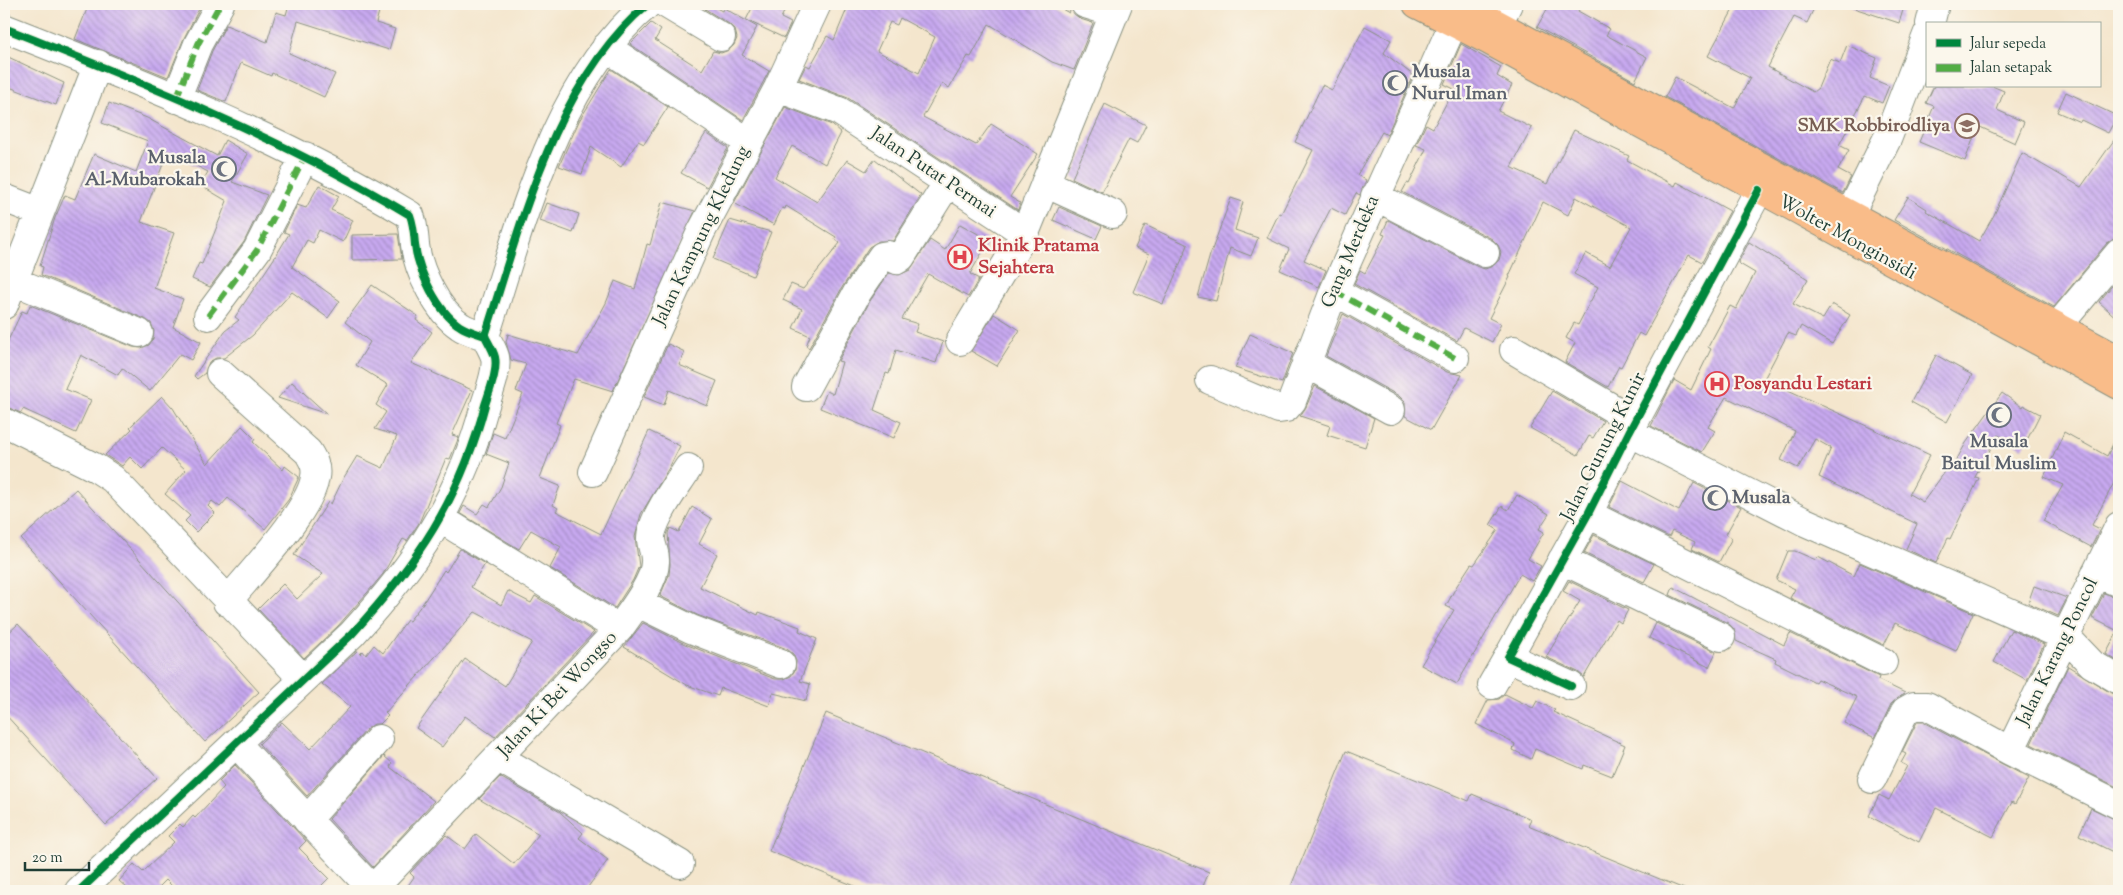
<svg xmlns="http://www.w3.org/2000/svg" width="2123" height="895" viewBox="0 0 2123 895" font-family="'Sorts Mill Goudy',serif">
<defs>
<pattern id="building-back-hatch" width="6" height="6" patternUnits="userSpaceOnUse" patternTransform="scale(1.25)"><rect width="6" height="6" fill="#c8a9f0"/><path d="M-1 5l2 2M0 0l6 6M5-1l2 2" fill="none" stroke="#a28bc3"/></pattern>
</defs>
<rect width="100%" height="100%" fill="#fbf7ec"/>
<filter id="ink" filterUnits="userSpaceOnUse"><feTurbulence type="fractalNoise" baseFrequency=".02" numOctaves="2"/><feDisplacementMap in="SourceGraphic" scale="10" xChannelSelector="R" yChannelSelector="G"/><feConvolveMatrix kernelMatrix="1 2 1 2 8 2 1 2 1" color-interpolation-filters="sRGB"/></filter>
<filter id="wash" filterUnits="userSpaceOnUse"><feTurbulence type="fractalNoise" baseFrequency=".0096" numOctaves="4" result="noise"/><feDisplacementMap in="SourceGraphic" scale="20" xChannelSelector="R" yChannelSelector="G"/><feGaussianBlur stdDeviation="1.12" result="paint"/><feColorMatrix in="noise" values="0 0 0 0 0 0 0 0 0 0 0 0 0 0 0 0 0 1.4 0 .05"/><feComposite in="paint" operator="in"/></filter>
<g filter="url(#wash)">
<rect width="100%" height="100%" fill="#f4e6cd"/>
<g id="blocks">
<path fill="url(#building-back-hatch)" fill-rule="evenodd" d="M89 4H185L199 9 184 38 168 77 75 39Z
M289 4H381L376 23 395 29 389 50 298 21 289 53 335 74 324 97 272 73 271 76 241 63 226 102 197 90 212 51 226 25 267 42 276 12 286 15Z
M709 4 722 11 724 8 757 27 742 55 769 71 743 120 630 44 651 23 661 30 655 40 702 70 713 51 721 53 729 50 734 45 737 38 735 30 729 24 705 9Z
M754 4H788L781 18 791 23 784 38 746 20Z
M849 4H1053L1069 13 1071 9 1080 19 1093 23 1074 70 1052 62 989 24 971 57 968 56 949 88 942 83 923 117 976 145 991 124 1038 154 1010 197 1020 203 1018 210 848 98 799 79 806 65 810 67 827 36 834 40ZM900 18 935 37 919 73 877 51 890 22 897 25Z
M1550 4H1582L1578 11 1610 29 1606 35 1647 57 1635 81 1537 27Z
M1736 4H1816L1807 23 1794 17 1768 67 1813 92 1818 88 1830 59 1840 63 1847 45 1877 58 1870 78 1889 86 1882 103 1865 96 1839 145 1849 150 1838 170 1851 177 1843 193 1665 97 1675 77 1734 108 1750 78 1708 56Z
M1851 4H1895L1904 7 1899 23 1851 7Z
M1365 26 1391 40 1384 53 1413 75 1387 135 1382 132 1357 175 1366 180 1360 195 1356 193 1345 215 1331 208 1304 260 1326 270 1319 287 1280 270 1289 249 1267 238 1279 213 1281 214 1313 150 1295 142 1322 85 1332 90Z
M1461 44 1501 67 1497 76 1512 85 1498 111 1532 128 1511 167 1547 184 1574 130 1629 156 1627 160 1675 186 1677 182 1730 211 1702 262 1689 255 1644 336 1639 333 1621 367 1619 366 1608 387 1565 362 1575 343 1566 338 1574 323 1578 325 1598 287 1574 274 1586 253 1610 266 1631 227 1576 197 1568 215 1543 202 1509 276 1510 277 1489 318 1501 324 1492 342 1464 328 1457 341 1354 284 1360 270 1365 273 1385 235 1382 234 1388 220 1478 267 1485 269 1493 266 1499 260 1501 252 1498 245 1492 239 1402 192 1407 183 1409 184 1426 149 1416 145 1426 124 1433 128 1454 89 1444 84Z
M4 55 64 83 56 105 4 85Z
M611 69 668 107 644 144 638 141 621 167 591 147 582 174 559 166 579 121Z
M1934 86H1992L2004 91 1997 110 2024 122 2015 143 1978 126 1965 161 1919 142 1934 106 1926 103Z
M2066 92 2117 116 2108 133 2081 120 2080 122 2057 112Z
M109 103 147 118 217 156 225 140 248 154 232 182 267 195 244 242 210 287 192 279 199 263 202 264 227 201 200 185 208 172 168 151 141 222 174 233 154 288 183 299 173 327 201 342 191 360 180 354 150 391 122 368 118 375 81 355 65 389 91 400 76 433 23 409 21 413 4 406V349L22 311 27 313 30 305 133 347 141 348 149 345 153 339 154 331 151 323 145 319 41 275 43 267 40 266 55 218 65 195 75 199 94 154 136 172 148 141 102 123Z
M1105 104 1146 125 1137 143 1129 139 1102 192 1072 178Z
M785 107 832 125 841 133 825 164 792 146 775 177 817 202 847 160 866 171 875 159 921 195 893 241H879L869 247 843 286 809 348 806 346 810 336 793 328 802 309 783 300 791 284 803 289 840 243 835 239 836 237 786 206 785 209 782 208 774 225 734 203Z
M706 133 728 148 707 187 681 173Z
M2119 133V238L2107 243 2054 307 1894 220 1908 197 1927 209 1926 211 1979 241 1994 215 2022 153 2081 187Z
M319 185 339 196 331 210 353 220 343 242 319 230 313 243 307 240 292 267 340 301 328 318 292 292 253 335 224 358H216L209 362 205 373 197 379 194 376 225 331 239 320 235 317 277 254 289 234 284 232 297 205 306 208Z
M1231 198 1243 202 1235 230 1258 238 1251 256 1230 248 1216 301 1198 297 1210 255Z
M662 202 695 211 613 391 574 379 556 423 560 425 540 478 560 486 553 505 558 508 556 511 601 534 649 431 680 446 670 466 641 514 635 537 639 566 633 580 615 608 550 568 561 547 531 530 519 549 460 513 464 506 477 514 484 504 489 507 501 487 509 463 486 454 493 433 505 438 523 394 516 391 526 364 511 360 506 342 508 334 578 355 606 303 615 281 635 289 647 244 650 245Z
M547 203 579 214 573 233 540 221Z
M1059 207 1102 226 1096 239 1053 220Z
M730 220 771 232 753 276 713 259Z
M960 224 989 240 970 274 979 279 968 297 928 274 902 319 918 324 915 332 943 342 936 363 896 350 889 374 886 373 874 410 901 422 894 438 820 408 827 391 833 394 842 362 838 361 870 301 889 273 899 275 910 270 930 240 945 250Z
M1145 225 1188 245 1163 304 1133 292 1149 254 1135 248Z
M398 234 402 259 352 260V235Z
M1749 242 1808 279 1793 304 1823 319 1832 304 1850 315 1832 344 1801 326 1796 336 1788 333 1764 379 1930 455 1909 494 1923 502 1950 465 1953 466 1966 443 2002 393 2022 407 2023 405 2040 414 2023 448 1998 435 1975 477 1979 478 1950 539 1948 538 1936 563 1906 549 1917 524 1819 477 1831 448 1815 439 1798 468 1781 460 1795 431 1726 397 1708 427 1715 431 1702 452 1651 426 1674 380 1691 390 1711 349 1708 347 1730 306 1736 309 1755 273 1738 263Z
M2119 277V320L2099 302Z
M372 285 418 316 416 320 432 332 411 363 472 390 452 435 459 437 450 459 446 458 419 523 407 541 403 539 383 574 367 593 338 626 304 658 258 609 283 584 297 599 323 574 294 555 328 502 331 504 343 479 357 456 383 468 397 436 375 429 386 412 376 405 388 385 356 365 370 342 345 322Z
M994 314 1020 330 997 366 971 351Z
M1343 314 1447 372 1462 375 1431 430 1405 416V402L1399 396 1326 356Z
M1250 334 1293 353 1282 383 1235 368Z
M668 344 685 352 679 365 717 381 707 406 669 390 664 405 644 397Z
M1936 355 1972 375 1947 422 1911 402Z
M292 382 327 414 278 398Z
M1315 386 1374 418 1365 447 1327 435 1330 426 1300 416 1306 407Z
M1552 391 1603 421 1593 438 1589 436 1578 455 1530 428Z
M162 396 173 408 207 464 242 426 255 439 253 442 283 470 285 466 299 477 289 499 265 529 228 498 220 507 212 501 208 506 215 513 196 532 185 521 190 516 165 494 186 470 162 448 142 469 130 457 122 466 105 455 132 429 130 427Z
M2064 432 2107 456 2119 432V473L2092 525 2100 529 2091 547 2043 521 2063 485 2044 477Z
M1622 481 1679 511 1694 483 1741 507 1726 534 1732 538 1719 562 1692 549 1695 542 1672 531 1669 537 1609 507Z
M76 489 259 692 205 742 21 539Z
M1517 495 1549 514 1539 529 1544 532 1528 559 1541 566 1532 581 1520 574 1457 684 1421 665 1454 610 1446 606 1456 587 1471 564 1474 565 1498 530 1490 525 1502 506 1508 510Z
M692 507 712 519 699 544 717 554 700 587 758 615 759 612 800 627 799 631 817 639 800 681 810 684 806 701 773 693 769 706 721 688 718 696 687 685 624 647 643 623 685 644 775 679H784L791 676 795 670 796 661 793 654 787 649 697 615 660 596 669 575 670 564 668 533 670 528 679 532Z
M1594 535 1654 564 1644 582 1584 553Z
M460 549 485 564 471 587 501 605 508 591 531 603 535 596 594 632 495 737 465 716 442 747 416 728 465 659 505 686 532 642 475 612 385 713 388 716 380 724H374L367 729 307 796 259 744 282 722 310 749 350 707 322 684 357 651 360 654 363 651 366 655 374 645 383 653 407 620 409 621 423 603 444 570 446 572Z
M1788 551H1795L1816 560 1818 557 1854 576 1860 563 1973 613 1956 651 1895 623 1884 645 1790 598 1795 589 1776 580Z
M1569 581 1628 610 1621 623 1617 620 1584 677 1578 672 1546 657 1580 601 1563 591Z
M2034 586 2067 598 2058 616 2028 603Z
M1673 587 1784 645 1790 633 1879 677 1878 680 1905 693 1891 704 1875 738 1844 723 1857 697 1817 679 1815 682 1775 662 1776 659 1736 641 1734 629 1728 623 1670 595Z
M2104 593 2119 598V662L2106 654 2118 631 2092 618Z
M1656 623 1716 652 1709 667 1649 638Z
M18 624 157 778 106 825 4 713V637Z
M2011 630 2044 644 2027 680 1994 662Z
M2068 666 2111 693 2119 696V788L2031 744Z
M1505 694 1533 708 1537 701 1555 710 1553 712 1625 745 1612 776 1584 765 1583 769 1535 749 1531 759 1513 750 1515 744 1476 724 1488 700 1499 699Z
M826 713 1209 872 1201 891H867L769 851Z
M1917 722H1923L2029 778 2015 804 2012 802 1993 837 1936 808 1919 842 1869 816 1879 795 1889 800 1907 766 1901 763 1906 754 1902 752Z
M1346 751 1469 801 1472 794 1531 819 1528 825 1689 891H1445L1432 886 1430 891H1289Z
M384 756 392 763 390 767 434 801 373 867 329 819Z
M235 765 306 841 299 848 329 878 316 891H177L166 880 159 887 164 891H124L127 888 119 881 134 864 143 872 174 842 168 836 180 824 183 827 193 816 195 818 224 787 219 781Z
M500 777 560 812 583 833 579 838 608 860 585 891H404L414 877 410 873 446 835 465 849 476 834 514 864 539 834 479 799Z
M2091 808 2119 821V855L2079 835Z"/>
</g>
</g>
<g filter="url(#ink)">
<use href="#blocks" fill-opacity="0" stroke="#8a9280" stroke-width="1"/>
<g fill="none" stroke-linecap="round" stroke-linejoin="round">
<defs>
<path id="minor" d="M666 4 721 37
M1085 4 1114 13
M1498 24 1508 4
M1930 24 1935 4
M4 28C142 82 282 138 410 215 414 226 414 234 415 245 418 271 438 312 460 326 467 331 477 333 485 336
M606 47 748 142
M778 88 839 111 1025 233 1118 4
M176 99 198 44 220 4
M1045 183 1113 214
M1375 196 1485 253
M4 198 40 212
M1850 214 1888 137 1927 35
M14 281 139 333
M1334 291 1455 358
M4 305 98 64
M208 316 257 250 305 156
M2057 327 2119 253
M960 341 1025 233
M1514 350 1634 421
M1306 363 1391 410
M220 373 308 452C313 460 317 467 315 477 311 510 250 574 227 602
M1210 380 1279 409 1286 408 1292 401 1334 291 1454 22
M806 387 857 293 882 256 888 255 897 260 901 257 948 182
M4 422 96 468 113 479 303 679
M1629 432 1805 522 2066 637 2092 664 2119 680
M593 472 701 232 778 88 817 4
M1588 514 1883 662
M441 519 619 629
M1562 560 1721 637
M2096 573 2119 583
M638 603 691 629 781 664
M1492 685 1508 657
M1571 686 1508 657 1588 514 1629 432 1759 190
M236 743 374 891
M2010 751 2119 526
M499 758 680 864
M1872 779 1905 711 1914 706H1927L2010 751 2119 805
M307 820 379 739
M79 891 352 634C417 563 460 500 485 405 489 392 498 371 495 357 493 350 488 342 485 336 521 225 555 81 648 4
M371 891 619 629C631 612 655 582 655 562 656 548 647 544 653 528 660 507 676 487 688 468"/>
<path id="major" d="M1417 4 1488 40 2119 385
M1460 4 2119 360"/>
</defs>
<use href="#minor" stroke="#8a9280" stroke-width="30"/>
<use href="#major" stroke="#8a9280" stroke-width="30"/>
<use href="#minor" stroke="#fff" stroke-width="28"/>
<use href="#major" stroke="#f9bc89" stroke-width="28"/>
<path stroke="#52ad45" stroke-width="6" stroke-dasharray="12 6" stroke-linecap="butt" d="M176 99 198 44 220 4
M1334 291 1455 358
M208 316 257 250 305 156"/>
<defs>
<path id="cycleway" d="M4 28C142 82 282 138 410 215 414 226 414 234 415 245 418 271 438 312 460 326 467 331 477 333 485 336
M1571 686 1508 657 1588 514 1629 432 1759 190
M79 891 352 634C417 563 460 500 485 405 489 392 498 371 495 357 493 350 488 342 485 336 521 225 555 81 648 4"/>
</defs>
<use href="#cycleway" stroke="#fbf7ec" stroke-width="11"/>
<use href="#cycleway" stroke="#00873e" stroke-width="8"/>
</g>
</g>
<defs>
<symbol id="mosque-ring" viewBox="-11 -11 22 22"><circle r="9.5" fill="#fbf7ec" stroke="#6b7280" stroke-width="1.5"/><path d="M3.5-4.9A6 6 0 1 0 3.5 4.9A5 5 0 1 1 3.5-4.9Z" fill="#6b7280"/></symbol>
<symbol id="school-ring" viewBox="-11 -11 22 22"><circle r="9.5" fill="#fbf7ec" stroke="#8d6e63" stroke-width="1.5"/><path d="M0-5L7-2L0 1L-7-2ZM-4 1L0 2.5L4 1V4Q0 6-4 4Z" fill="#8d6e63"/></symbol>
<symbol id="hospital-ring" viewBox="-11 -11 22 22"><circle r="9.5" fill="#fbf7ec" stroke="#e0444e" stroke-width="1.5"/><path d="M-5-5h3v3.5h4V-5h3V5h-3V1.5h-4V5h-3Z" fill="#e0444e"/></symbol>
</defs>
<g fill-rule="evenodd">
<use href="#mosque-ring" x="1381" y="69" width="28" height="28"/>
<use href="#school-ring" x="1953" y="112" width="28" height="28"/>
<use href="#mosque-ring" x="210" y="155" width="28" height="28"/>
<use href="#hospital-ring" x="946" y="243" width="28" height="28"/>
<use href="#hospital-ring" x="1703" y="370" width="28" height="28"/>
<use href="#mosque-ring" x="1985" y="401" width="28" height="28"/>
<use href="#mosque-ring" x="1701" y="484" width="28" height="28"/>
</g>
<g text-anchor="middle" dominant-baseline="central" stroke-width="4.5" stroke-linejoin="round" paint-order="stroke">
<g font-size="19" font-weight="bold" fill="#5b616d" stroke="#fbf7ec" text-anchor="start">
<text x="1412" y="72">Musala<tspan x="1412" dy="22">Nurul Iman</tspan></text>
<text x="206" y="158" text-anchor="end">Musala<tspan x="206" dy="22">Al-Mubarokah</tspan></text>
<text x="1999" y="442" text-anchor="middle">Musala<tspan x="1999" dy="22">Baitul Muslim</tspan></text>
<text x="1732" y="498">Musala</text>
</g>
<g font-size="19" font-weight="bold" fill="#785e54" stroke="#fbf7ec" text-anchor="end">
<text x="1950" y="126">SMK Robbirodliya</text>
</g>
<g font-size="19" fill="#1f3d34" stroke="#fbf7ec">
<text transform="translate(933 173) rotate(34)">Jalan Putat Permai</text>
<text transform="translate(702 236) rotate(-64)">Jalan Kampung Kledung</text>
<text transform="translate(1847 238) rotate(29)">Wolter Monginsidi</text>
<text transform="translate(1351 252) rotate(-67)">Gang Merdeka</text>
<text transform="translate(1604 447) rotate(-63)">Jalan Gunung Kunir</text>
<text transform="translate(2058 652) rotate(-64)">Jalan Karang Poncol</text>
<text transform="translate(558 695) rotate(-47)">Jalan Ki Bei Wongso</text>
</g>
<g font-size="19" font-weight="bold" fill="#be3a42" stroke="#fbf7ec" text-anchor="start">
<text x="978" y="246">Klinik Pratama<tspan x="978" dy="22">Sejahtera</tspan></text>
<text x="1734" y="384">Posyandu Lestari</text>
</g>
</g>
<rect width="2123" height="895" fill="none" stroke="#fbf7ec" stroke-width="20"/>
<rect x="1926" y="22" width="175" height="65" fill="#fbf7ec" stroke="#a3ada2"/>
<rect x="1936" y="39" width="25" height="8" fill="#00873e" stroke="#a3ada2"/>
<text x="1970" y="48" font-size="15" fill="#1f3d34">Jalur sepeda</text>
<rect x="1936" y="64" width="25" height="8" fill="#52ad45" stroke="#a3ada2"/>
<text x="1970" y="72" font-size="15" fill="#1f3d34">Jalan setapak</text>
<path d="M25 862v8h64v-8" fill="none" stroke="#1f3d34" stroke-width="2.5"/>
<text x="32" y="862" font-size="15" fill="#1f3d34" stroke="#fbf7ec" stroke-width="4" paint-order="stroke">20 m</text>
</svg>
